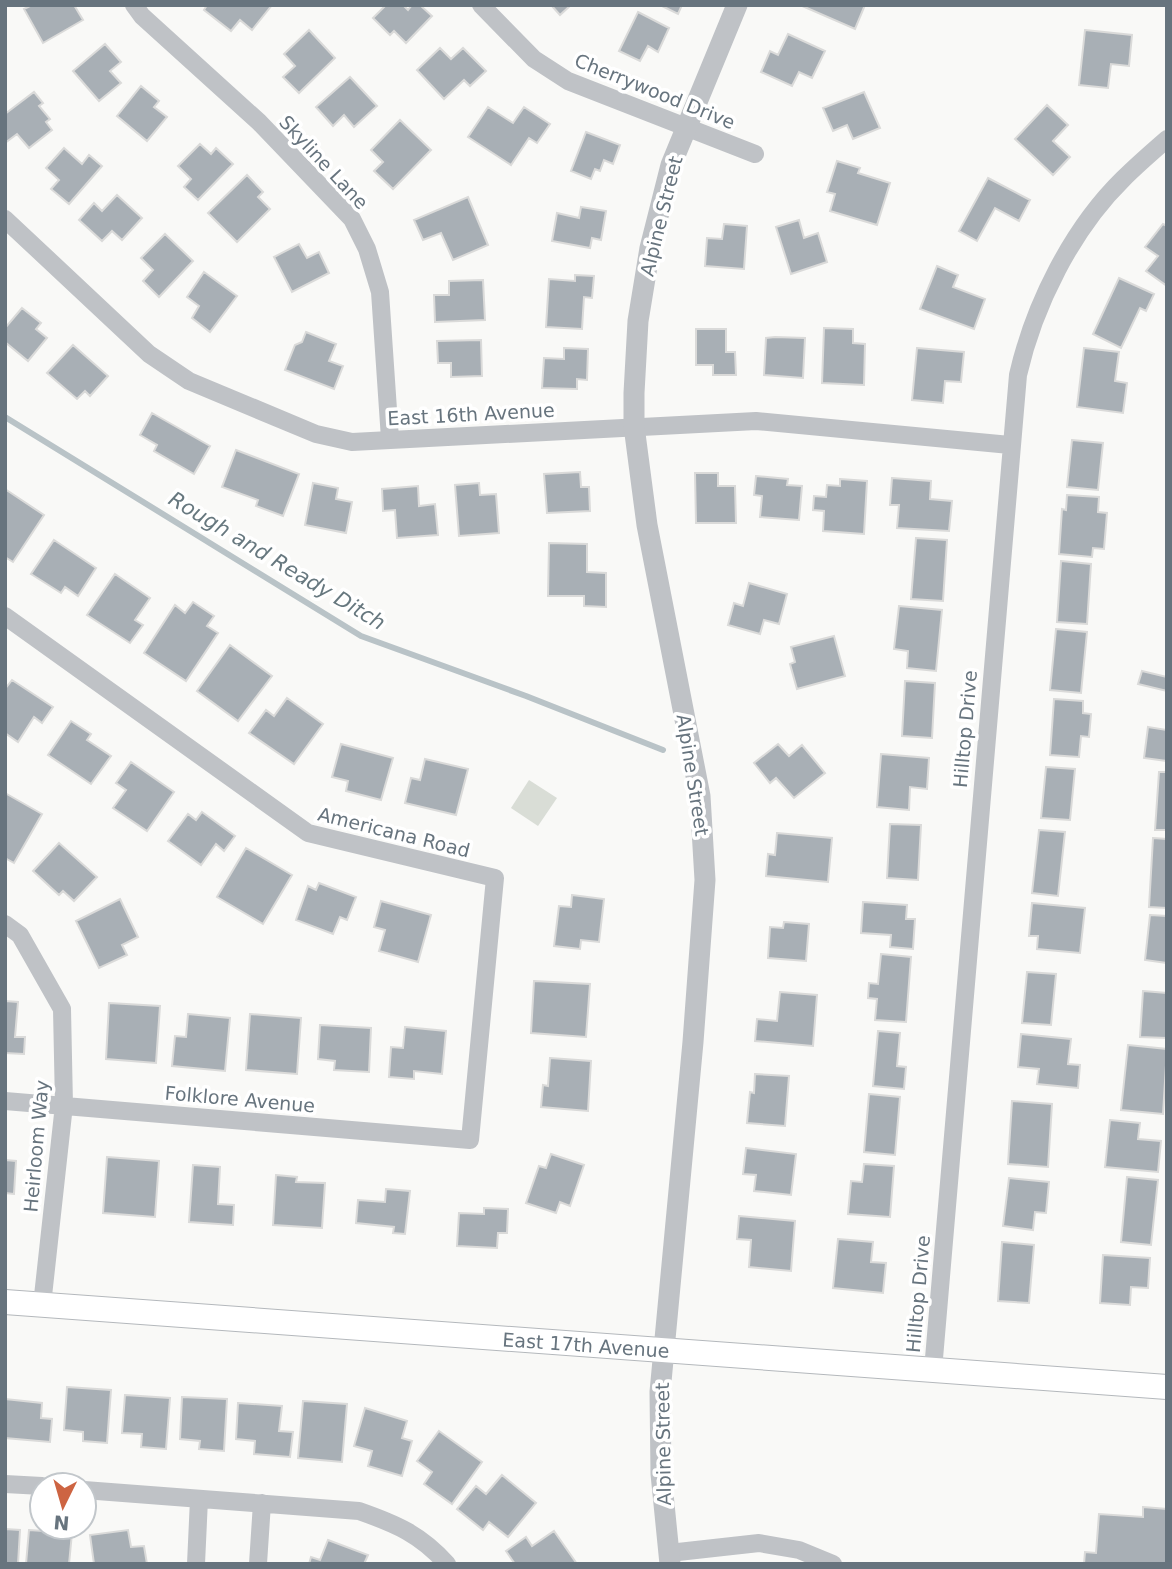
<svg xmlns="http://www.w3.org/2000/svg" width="1172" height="1569" viewBox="0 0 1172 1569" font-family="'DejaVu Sans',sans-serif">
<rect width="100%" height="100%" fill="#f9f9f7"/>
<path fill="#d9ddd6" d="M529 780 557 798 538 826 511 808Z"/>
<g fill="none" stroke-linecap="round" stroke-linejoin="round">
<path stroke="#b9c3c7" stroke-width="6" d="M5 417 361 636 526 696 663 750"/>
</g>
<path fill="#a8afb5" stroke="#dadad9" stroke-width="2" d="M32 5H74L83 20 43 43 24 9Z
M207 5H272L252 30 240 20 231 31 204 10Z
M386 5H403L408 10 412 5H420L432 16 406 43 394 31 390 35 373 18Z
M551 5H571L560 15Z
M660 5H682L678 14Z
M800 5H865L855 29Z
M638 12 669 28 658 52 648 46 640 61 619 51Z
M309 30 335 58 299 93 283 77 295 66 284 54Z
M1085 30 1132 35 1129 66 1111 64 1108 88 1079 85Z
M788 34 825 51 812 78 799 72 792 86 761 72 770 51 778 55Z
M105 44 121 62 110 71 121 83 99 101 73 71Z
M440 48 451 59 463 48 486 71 470 86 464 80 444 99 417 70Z
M350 77 377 106 354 127 344 115 333 126 316 107Z
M141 86 159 101 154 107 167 117 147 141 117 116Z
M34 92 43 103 39 106 50 119 46 122 52 130 29 148 17 134 5 143V114Z
M864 92 880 128 853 139 847 125 833 131 823 108Z
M1047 105 1068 125 1053 141 1070 157 1053 175 1015 139Z
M488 107 513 123 524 107 550 124 537 143 529 138 511 165 468 137Z
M400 120 431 150 393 189 374 171 383 162 371 150Z
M586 132 620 145 613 164 604 160 600 171 595 169 591 179 571 171Z
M200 144 211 154 216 148 233 164 198 200 184 187 191 179 178 166Z
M64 148 82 164 89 155 102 166 69 204 51 189 59 180 46 168Z
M837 161 860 168 858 173 890 183 877 225 830 211 835 194 827 192Z
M247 175 263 192 258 197 270 209 237 242 208 213Z
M988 178 1030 200 1019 221 995 208 977 241 959 231Z
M117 195 142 218 122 240 112 231 102 241 79 220 94 203 102 211Z
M468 197 488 245 453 260 441 233 423 240 414 220Z
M581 207 606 211 601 240 592 238 590 248 552 241 557 213 579 218Z
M799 220 804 238 818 233 827 262 791 274 776 227Z
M724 224 747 226 744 269 705 266 707 238 722 239Z
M1163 224 1167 226V286L1146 271 1158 256 1145 247Z
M165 234 193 261 159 297 143 281 153 270 141 258Z
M299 244 307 258 319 252 329 273 292 292 274 257Z
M937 266 958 275 953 287 985 299 974 329 920 309Z
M204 272 237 296 210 332 192 318 199 306 187 297Z
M575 275 594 276 592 298 584 297 582 329 546 327 549 279 575 281Z
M1119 278 1154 294 1146 311 1140 308 1121 348 1093 334Z
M483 280 485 320 435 322 434 295H449V281Z
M22 308 41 323 36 329 47 338 28 361 5 342V328Z
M824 328 853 329V343L865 344 864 385 822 383Z
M696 329H726V352H735L736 375H713V365H696Z
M306 332 336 344 329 361 343 366 334 389 285 370 295 345 302 342Z
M775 337 805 338 803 378 764 375 766 338Z
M481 340 482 376 451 377V363H438L437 341Z
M73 345 108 376 90 396 85 391 77 399 47 373Z
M564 348 588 349 587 380 577 379V389L542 388 544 358 564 359Z
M917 348 964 352 961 382 945 381 943 403 912 400Z
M1084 348 1119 352 1115 381 1127 383 1123 413 1077 407Z
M152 413 210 446 194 474 154 451 157 445 140 435Z
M1072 440 1103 443 1098 490 1067 487Z
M236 450 299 474 283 516 256 506 258 500 222 487Z
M580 472 581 487H589L590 511 547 513 544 474Z
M695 473H718V486H735L736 523H696Z
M756 476 788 479 787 485 802 486 799 520 760 517 762 496 754 495Z
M892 478 931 481 930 499 952 501 949 531 897 528 899 505H890Z
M840 479 867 481 864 534 823 531 824 511 813 510 814 496 826 497 827 485 840 486Z
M313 483 338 488 336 499 352 502 346 533 305 525Z
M479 483 480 495 496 494 499 533 459 536 455 485Z
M418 486 419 506 435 504 438 535 397 538 395 510 383 511 382 489Z
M5 489 44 515 13 562 5 557Z
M1067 495 1099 497 1098 512 1107 513 1104 549 1093 548 1092 557 1059 554 1062 509 1066 510Z
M916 538 947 540 943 601 911 599Z
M54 540 96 568 78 596 65 587 61 593 31 574Z
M549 543 587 544V572L606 573V607L584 606V596H548Z
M1061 561 1091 564 1087 624 1057 622Z
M115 574 150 598 135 620 143 625 130 643 87 615Z
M749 583 787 594 779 624 764 620 760 634 728 625 734 603 743 606Z
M193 602 214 616 207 626 218 633 186 681 144 653 175 605 185 613Z
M899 606 942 610 936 671 907 668 908 651 894 649Z
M1056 629 1087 632 1081 693 1050 690Z
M834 636 845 676 797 689 790 664 795 662 791 647Z
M230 645 272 676 238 721 197 691Z
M1142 671 1167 677V691L1138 684Z
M12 680 53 707 42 723 34 717 18 742 5 733V689Z
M905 681 935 683 932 738 902 736Z
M287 698 323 724 294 764 249 733 266 710 274 716Z
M1054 699 1083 701V713L1091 714 1089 737 1081 736 1079 757 1050 755Z
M71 721 91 734 87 740 111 756 91 784 48 755Z
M1148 727 1167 730V761L1144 758Z
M341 744 393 758 381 800 346 791 348 781 332 777Z
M778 744 789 756 802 745 825 773 794 798 776 778 770 783 754 763Z
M881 754 929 758 927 789 910 787 909 810 877 807Z
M425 759 468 769 456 815 405 803 411 778 420 780Z
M131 762 174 792 147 831 113 808 126 790 116 783Z
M1046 767 1075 769 1070 820 1041 818Z
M1159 772H1167V830H1155Z
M5 793 42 814 14 863 5 858Z
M202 812 235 836 224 851 216 844 201 865 168 841 188 814 196 820Z
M890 824 921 825 918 880 887 878Z
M1039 830 1065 832 1058 896 1032 893Z
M777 833 832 838 828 882 766 876 768 854 775 855Z
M1153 838 1167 839V908L1149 907Z
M59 843 97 877 74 901 63 891 59 895 33 871Z
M246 848 292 875 263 924 217 897Z
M319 883 356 897 347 920 340 917 333 934 296 920 308 886 316 890Z
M572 895 604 899 599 942 581 940 580 949 554 946 559 906 571 907Z
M120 899 138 937 122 945 127 955 99 968 76 921Z
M381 901 431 915 418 962 379 951 385 930 374 927Z
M863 902 907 905 906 919H915L913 949 890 947 891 935 861 933Z
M1032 903 1085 908 1080 953 1037 949 1038 936H1029Z
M1150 915 1167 916V963L1145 960Z
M784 922 809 924 806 961 768 958 770 927 783 928Z
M881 954 911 957 906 1022 875 1020 877 999 868 998 869 983 878 984Z
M1027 972 1056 974 1051 1025 1022 1023Z
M534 981 590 984 586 1037 531 1033Z
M1143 991 1167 993V1038L1140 1037Z
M780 992 817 995 813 1046 755 1041 757 1019 777 1021Z
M5 1001 18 1002 15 1037H25L24 1054 5 1053Z
M109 1003 160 1006 156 1063 106 1059Z
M188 1014 230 1018 225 1071 172 1066 175 1036 186 1037Z
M250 1014 301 1018 297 1074 246 1070Z
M320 1025 371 1028 369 1072 334 1070 335 1061 318 1059Z
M405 1027 446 1031 442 1074 414 1071V1079L389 1077 391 1047 403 1048Z
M878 1031 900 1033 897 1066 906 1067 904 1089 873 1086Z
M1021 1034 1071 1039 1068 1064 1080 1065 1078 1088 1037 1084 1039 1069 1018 1067Z
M1128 1045 1167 1049 1163 1114 1121 1110Z
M550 1058 591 1061 588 1111 541 1107 543 1085 548 1086Z
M755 1074 789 1076 785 1126 747 1123 750 1092 754 1093Z
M869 1094 900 1097 895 1155 864 1152Z
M1012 1101 1052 1104 1048 1167 1008 1164Z
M1110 1120 1140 1123 1138 1139 1161 1141 1158 1172 1105 1167Z
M746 1148 796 1154 791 1195 754 1191 756 1175 743 1174Z
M551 1154 584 1165 570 1206 560 1202 556 1213 526 1203 539 1166 546 1168Z
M107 1157 159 1161 155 1217 103 1213Z
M5 1160 16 1161 14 1194 5 1193Z
M864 1164 894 1166 890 1217 848 1214 851 1181 862 1182Z
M193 1165 220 1167 218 1204 234 1205 233 1225 189 1222Z
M276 1175 297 1177 296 1182 325 1183 322 1228 273 1225Z
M1127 1177 1158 1180 1151 1245 1121 1242Z
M1009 1178 1049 1182 1046 1213 1035 1212 1033 1230 1003 1226Z
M386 1189 410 1191 405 1234 393 1233 394 1227 356 1223 358 1200 385 1202Z
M484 1208 508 1209 507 1233H498L497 1248 457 1246 459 1213 484 1214Z
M739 1216 795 1221 791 1271 749 1267 751 1240 737 1239Z
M838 1239 873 1242 871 1262 886 1263 883 1293 833 1288Z
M1002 1242 1034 1245 1029 1303 998 1301Z
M1103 1255 1150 1258 1148 1288 1131 1287 1130 1305 1100 1303Z
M67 1387 111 1390 107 1443 83 1441V1432L64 1430Z
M125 1395 170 1398 166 1449 141 1447 142 1434 122 1433Z
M182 1397 227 1399 224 1451 199 1449 200 1441 180 1439Z
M5 1399 42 1403 41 1418 52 1419 50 1442 5 1438Z
M303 1401 347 1404 342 1462 298 1458Z
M238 1403 282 1406 279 1431 293 1432 290 1457 254 1454 255 1441 236 1439Z
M365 1408 407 1421 402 1438 412 1441 402 1476 368 1466 372 1451 354 1446Z
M439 1431 482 1462 452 1504 424 1484 432 1472 417 1461Z
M502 1475 536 1503 508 1537 489 1522 483 1530 457 1509 476 1486 486 1494Z
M1143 1507 1167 1509V1564H1084L1085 1552 1096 1553 1099 1514 1143 1517Z
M5 1529 20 1530 18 1564H5Z
M29 1530 72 1533 69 1564H26Z
M128 1530 131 1547 144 1546 147 1564H94L90 1535Z
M554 1531 577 1564H515L506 1551 526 1537 532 1546Z
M328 1540 368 1555 364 1564H309L311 1557 320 1560Z"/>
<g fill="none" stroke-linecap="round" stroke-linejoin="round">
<defs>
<path id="secondary" d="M5 1302 1167 1387"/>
</defs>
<use href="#secondary" stroke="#b4b8bc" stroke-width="26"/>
<path stroke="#bfc2c6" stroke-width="18" d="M134 5 142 16 259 122 352 219 367 249 380 292 390 439
M481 5 534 59 568 81 755 154
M5 219 149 354 189 381 316 434 352 442 756 421 1010 445
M5 616 308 833 495 878 470 1140 5 1101
M5 924 20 935 62 1009 64 1105 42 1305
M933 1370 1018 375C1034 305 1072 229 1123 179 1137 165 1152 152 1167 139
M5 1484 42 1486
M84 1490 359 1511C396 1524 420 1534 447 1564
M669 1553 759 1543 799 1550 833 1564
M196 1564 199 1499
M258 1564 262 1503"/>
<path stroke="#bfc2c6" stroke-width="21" d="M670 1564 661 1474 660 1392 693 1042 705 880 700 796 647 525 634 426V393L638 321 650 248 671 165 737 5"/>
<use href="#secondary" stroke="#fff" stroke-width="24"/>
</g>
<g text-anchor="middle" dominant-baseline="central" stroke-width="7" stroke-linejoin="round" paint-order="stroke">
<g font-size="19" fill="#67747e" stroke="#fff">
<text transform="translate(655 91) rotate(22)">Cherrywood Drive</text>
<text transform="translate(324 162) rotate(47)">Skyline Lane</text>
<text transform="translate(661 216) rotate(-76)">Alpine Street</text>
<text transform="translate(471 414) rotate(-3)">East 16th Avenue</text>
<text transform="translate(965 729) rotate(-85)">Hilltop Drive</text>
<text transform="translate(693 775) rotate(81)">Alpine Street</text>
<text transform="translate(394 832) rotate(14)">Americana Road</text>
<text transform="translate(240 1099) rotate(5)">Folklore Avenue</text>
<text transform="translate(36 1146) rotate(-85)">Heirloom Way</text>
<text transform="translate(918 1294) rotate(-85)">Hilltop Drive</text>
<text transform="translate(586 1345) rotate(4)">East 17th Avenue</text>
<text transform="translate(663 1444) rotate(-91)">Alpine Street</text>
</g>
<g font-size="21" font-style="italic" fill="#67787f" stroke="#fff">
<text transform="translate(277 561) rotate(31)">Rough and Ready Ditch</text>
</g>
</g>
<rect width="1172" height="1569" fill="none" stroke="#67747e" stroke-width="14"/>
<g transform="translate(63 1506) rotate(185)"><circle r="33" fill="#ffffff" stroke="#c2c7cb" stroke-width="2"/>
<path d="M0-5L12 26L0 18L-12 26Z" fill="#cd6442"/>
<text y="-10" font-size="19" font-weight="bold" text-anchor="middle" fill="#67747e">N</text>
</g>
</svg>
